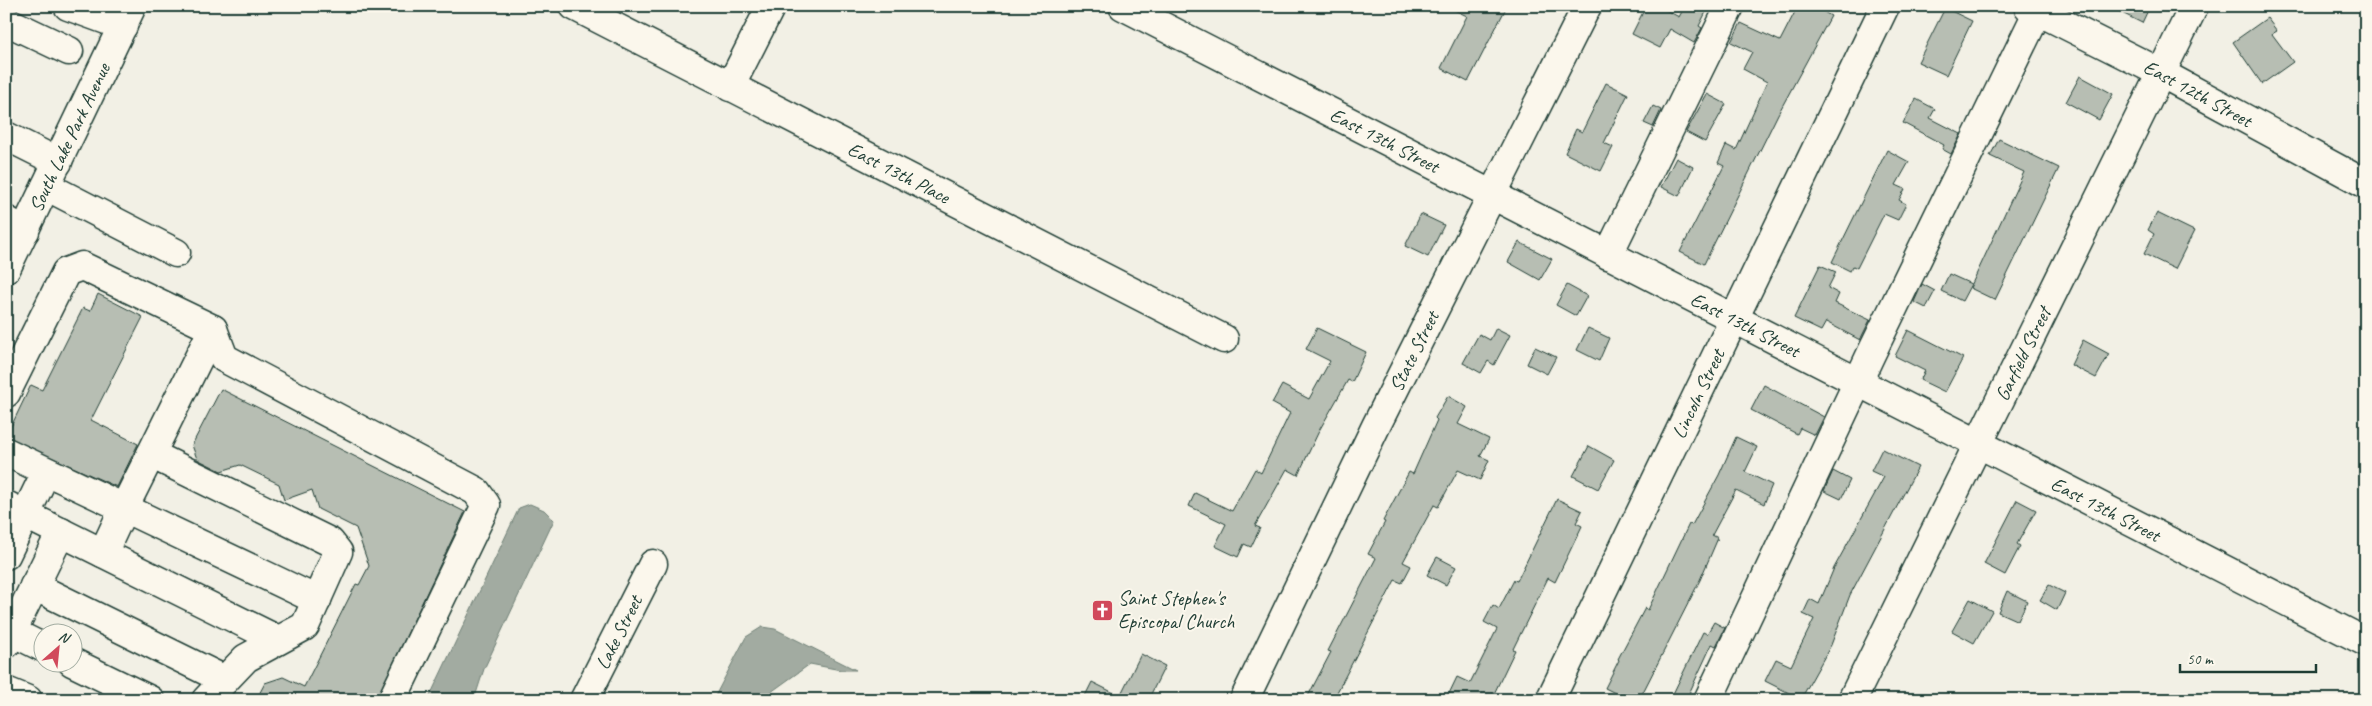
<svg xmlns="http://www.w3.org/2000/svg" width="2372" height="706" viewBox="0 0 2372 706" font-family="Caveat,sans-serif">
<rect width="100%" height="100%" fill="#f2f0e5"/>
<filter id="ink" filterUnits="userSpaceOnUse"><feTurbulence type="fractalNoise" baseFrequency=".02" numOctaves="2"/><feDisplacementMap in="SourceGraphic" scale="10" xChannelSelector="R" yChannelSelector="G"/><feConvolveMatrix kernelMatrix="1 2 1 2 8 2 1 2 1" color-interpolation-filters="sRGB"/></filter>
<g filter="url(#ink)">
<path fill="#a2aba1" stroke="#6e7f75" d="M530 504 544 510 554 520 484 669 474 700H428L519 508Z
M762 627 775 629 856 670H841L810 664 760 700H713L746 637Z"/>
<path fill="#b7beb3" stroke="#1f3d34" d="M1446 6H1507L1468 82 1441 68 1467 16Z
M1646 6H1658L1679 17 1685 6H1709L1699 26 1702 28 1694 43 1670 29 1660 48 1632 34Z
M1798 6H1813L1831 16 1778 114 1704 264 1680 252 1724 166 1718 163 1726 145 1736 150 1767 82 1743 69 1752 52 1731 42 1741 23 1780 41Z
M2108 6H2150L2142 23Z
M1945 8 1972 21 1946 75 1918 62Z
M2267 18 2277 31 2272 34 2293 62 2262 84 2233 42Z
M2080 76 2113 94 2099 120 2066 102Z
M1606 83 1628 94 1604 143 1613 147 1601 171 1565 153 1576 129 1582 132Z
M1707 94 1726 104 1705 142 1686 132Z
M1916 99 1935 109 1930 118 1961 134 1951 154 1942 149 1944 145 1903 123Z
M1653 106 1661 110 1653 127 1644 123Z
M1999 139 2059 168 1995 300 1970 288 2024 172 1990 156Z
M1887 150 1909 162 1896 185 1905 189 1899 200 1906 204 1898 220 1884 214 1857 268 1853 266 1850 271 1832 262Z
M1676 158 1693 167 1679 196 1661 187Z
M2157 213 2194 231 2175 269 2144 254 2154 234 2148 230Z
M1421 214 1444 225 1428 257 1405 246Z
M1519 242 1552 259 1540 280 1508 262Z
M1820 265 1836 272 1828 288 1839 294 1835 303 1870 320 1860 340 1826 322 1821 331 1794 318Z
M1949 274 1971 284 1962 301 1941 291Z
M1922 284 1935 291 1926 308 1914 302Z
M1567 285 1587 296 1576 316 1556 305Z
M98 294 143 317 91 420 138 444 117 487 6 437 31 385 42 390 83 308 90 311Z
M1317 328 1366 352 1352 382 1348 380 1320 429 1298 475 1287 469 1255 526 1260 528 1251 547 1244 544 1238 557 1215 546 1226 524 1189 506 1195 493 1232 511 1255 469 1261 473 1290 413 1272 403 1282 385 1309 399 1330 361 1306 349Z
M1496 328 1510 335 1494 365 1488 361 1481 373 1463 363 1479 334 1490 340Z
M1588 328 1609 338 1599 361 1577 350Z
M1908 330 1963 358 1945 392 1920 380 1925 371 1895 356Z
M2083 340 2109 354 2096 378 2071 365Z
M1535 347 1556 357 1547 374 1527 364Z
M1764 385 1824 417 1815 435 1800 428 1797 434 1751 410Z
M221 389 465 512 376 700H256L265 683 283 677 304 687 356 584 359 585 369 566 356 528 318 509 312 490 284 500 279 484 240 465 221 471 197 459 192 445Z
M1448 396 1467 407 1458 424 1489 439 1480 456 1489 460 1480 480 1458 470 1438 507 1434 505 1403 562 1411 566 1402 583 1395 580 1333 700H1306L1331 652 1328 651 1376 558 1368 554 1385 522 1383 521 1409 472 1413 474 1437 420 1435 418Z
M1736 437 1757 447 1745 472 1772 485 1764 504 1736 490 1712 535 1718 538 1700 580 1639 700H1611L1615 693 1605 688 1619 660 1618 659 1645 608 1648 610 1689 524 1692 525 1719 475Z
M1589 446 1614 460 1598 489 1573 476Z
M1882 449 1918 467 1850 595 1831 645 1801 699 1765 681 1776 659 1791 666 1814 619 1803 614 1810 599 1819 604 1834 568 1884 477 1871 471Z
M1833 471 1850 480 1841 499 1824 491Z
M1557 499 1582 511 1576 523 1582 526 1555 582 1548 578 1513 649 1515 650 1491 700H1446L1457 677 1470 683 1497 629 1484 622 1493 605 1499 609 1514 580 1517 581Z
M2017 500 2036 510 2017 544 2020 546 2005 575 1984 564Z
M1437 557 1456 567 1446 585 1427 575Z
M2049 585 2065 593 2057 610 2040 600Z
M2007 591 2027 601 2018 621 1998 612Z
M1970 599 1992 611 1974 643 1952 631Z
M1714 622 1725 628 1716 646 1712 644 1686 700H1670L1703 632 1707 634Z
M1141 654 1165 666 1148 700H1083L1092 682 1120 696Z"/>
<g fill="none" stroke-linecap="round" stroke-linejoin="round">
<defs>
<g id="minor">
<path d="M68 6 123 26"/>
<path id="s1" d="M574 6 1224 339"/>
<path id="s2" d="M1123 6 2366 642"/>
<path id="s3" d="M2028 6 2161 73 2366 184"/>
<path d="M6 21 69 51"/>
<path d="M730 87 771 6"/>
<path d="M6 136 58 162"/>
<path d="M46 186 176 253"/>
<path d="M6 220 25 231"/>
<path d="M1608 255 1730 6"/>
<path d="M6 393 66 272 82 266 213 329 224 358 476 491 486 505 392 700"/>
<path d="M6 452 124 508 151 454 330 542 338 552 305 626 246 658 206 700"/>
<path d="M151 454 213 329"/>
<path d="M6 505 278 640"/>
<path d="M103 553 124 508 317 600"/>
<path d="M6 555 46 472"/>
<path d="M34 586 225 680"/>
<path d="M12 632 42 647"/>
<path d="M6 644 61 532"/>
<path d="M72 662 150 700"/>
<path d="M6 691 28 700"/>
<path id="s4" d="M584 700 653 564"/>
<path id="s5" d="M1244 700 1376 426 1587 6"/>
<path id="s6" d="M1550 700 1885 6"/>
<path d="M1708 700 1871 354 2038 11"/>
<path id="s7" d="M1852 700 2194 6"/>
</g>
<g id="major">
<path id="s8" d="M6 269 132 6"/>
</g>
</defs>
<use href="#minor" stroke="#1f3d34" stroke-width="31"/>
<use href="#major" stroke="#1f3d34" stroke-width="31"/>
<use href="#minor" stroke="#fbf7ec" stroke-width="28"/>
<use href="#major" stroke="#fbf7ec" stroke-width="28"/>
</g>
</g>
<defs>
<symbol id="church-square" viewBox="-11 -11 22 22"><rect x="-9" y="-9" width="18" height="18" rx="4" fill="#d1495b" stroke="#fbf7ec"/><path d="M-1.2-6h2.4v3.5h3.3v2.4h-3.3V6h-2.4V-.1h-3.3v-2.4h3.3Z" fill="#fff"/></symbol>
</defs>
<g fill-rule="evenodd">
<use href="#church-square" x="1090" y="598" width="25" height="25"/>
</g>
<g text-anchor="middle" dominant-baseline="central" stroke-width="4" stroke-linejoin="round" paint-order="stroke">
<g font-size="20" fill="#1f3d34" stroke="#fbf7ec">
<text stroke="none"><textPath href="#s3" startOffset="191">East 12th Street</textPath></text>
<text stroke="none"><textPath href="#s8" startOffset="146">South Lake Park Avenue</textPath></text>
<text stroke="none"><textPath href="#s2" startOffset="294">East 13th Street</textPath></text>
<text stroke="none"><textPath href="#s1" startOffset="365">East 13th Place</textPath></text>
<text stroke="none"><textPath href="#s2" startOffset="699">East 13th Street</textPath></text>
<text stroke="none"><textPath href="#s5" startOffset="388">State Street</textPath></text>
<text stroke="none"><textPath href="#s7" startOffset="386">Garfield Street</textPath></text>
<text stroke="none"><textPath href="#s6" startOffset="340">Lincoln Street</textPath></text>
<text stroke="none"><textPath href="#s2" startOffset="1104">East 13th Street</textPath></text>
<text stroke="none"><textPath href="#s4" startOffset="76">Lake Street</textPath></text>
</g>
<g font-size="20" fill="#1f3d34" stroke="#fbf7ec" text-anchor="start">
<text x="1118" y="598">Saint Stephen's<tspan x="1118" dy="23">Episcopal Church</tspan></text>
</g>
</g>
<rect width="2372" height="706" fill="none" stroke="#fbf7ec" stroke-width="25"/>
<rect x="12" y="12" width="2347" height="681" fill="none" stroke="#1f3d34" stroke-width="2" filter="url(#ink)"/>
<g transform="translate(58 648) rotate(27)"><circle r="24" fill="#fbf7ec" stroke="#a3ada2"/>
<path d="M0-4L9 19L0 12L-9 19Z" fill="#d1495b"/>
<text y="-8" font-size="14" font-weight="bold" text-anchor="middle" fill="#1f3d34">N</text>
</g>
<path d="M2180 664v8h136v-8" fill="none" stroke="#1f3d34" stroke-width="2.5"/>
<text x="2187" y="664" font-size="15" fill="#1f3d34" stroke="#fbf7ec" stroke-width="4" paint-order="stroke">50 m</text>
</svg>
